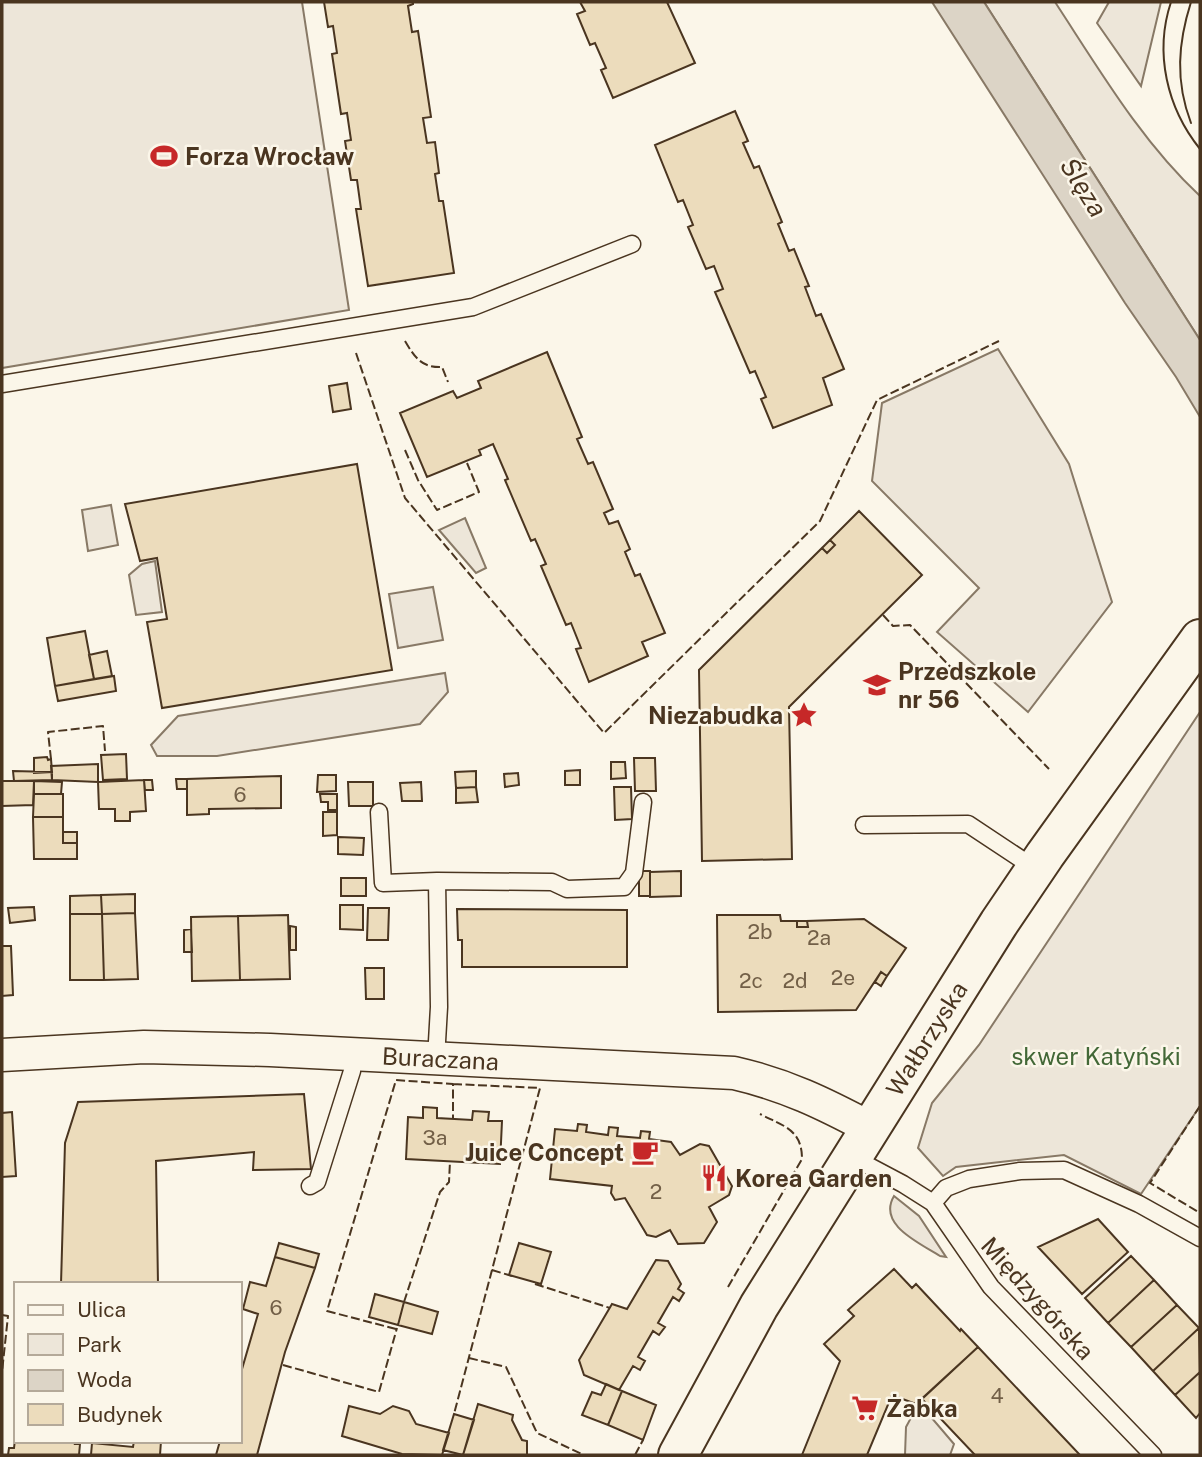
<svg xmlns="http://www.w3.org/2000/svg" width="1202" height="1457" viewBox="0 0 1202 1457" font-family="'Public Sans',sans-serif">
<rect width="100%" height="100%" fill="#fbf6e9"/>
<path fill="#ede6d9" stroke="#887966" stroke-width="2" d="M2 2H302L349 310 2 368Z
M984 2H1055C1099 69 1141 141 1200 196V340Z
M1109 2H1161L1141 86 1097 23Z
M998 349 1069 464 1112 602 1028 712 937 632 979 588 872 481 882 403Z
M111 505 118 545 88 551 82 510Z
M465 518 486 568 476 573 439 530Z
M155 561 162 612 136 615 129 575 142 564Z
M433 587 443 640 398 648 389 594Z
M445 673 448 692 420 724 217 756H157L151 745 178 716Z
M1200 712V1106L1141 1194 1064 1155 956 1167 943 1176 918 1148 932 1103 979 1045Z
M894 1196 919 1216 946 1257 940 1256C920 1243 877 1225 894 1196Z
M919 1403 954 1444 950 1455H905L906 1427Z"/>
<path fill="#dcd4c6" stroke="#887966" stroke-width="2" d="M932 2H984L1200 340V417L1176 377 1125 303Z"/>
<path fill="#ecdcbc" stroke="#4a3520" stroke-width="2" d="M324 2H413V4L408 6 412 32 418 31 431 117 423 118 427 143 435 142 439 173 435 174 439 201H443L454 273 368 286 356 209H361L357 180H351L345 141 351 140 347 113 341 114 332 54 337 53 333 26 328 27Z
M580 2H667L695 63 613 98 601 70 606 68 595 43 590 45 577 14 585 11Z
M735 111 748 141 743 143 754 168 759 166 782 222 778 224 789 251 794 249 809 286 805 287 816 316 821 314 844 369 823 378 832 405 773 428 761 399 766 397 755 371 750 373 715 292 723 289 714 266 706 269 688 227 693 225 683 200 678 202 655 145Z
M547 352 582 437 577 439 588 464 593 462 613 509 604 513 609 524 618 521 630 549 625 552 635 576 640 574 665 633 642 642 648 656 589 682 576 649 581 648 571 623 566 625 541 566 546 564 535 539 531 541 505 480 508 479 493 444 479 450 481 455 427 477 400 413 453 391 457 398 481 388 478 381Z
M347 383 351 409 333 412 329 386Z
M357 464 392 670 162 708 147 622 167 619 157 558 140 561 125 504Z
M859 511 922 575 789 707 792 859 702 861 699 670 822 548 827 553 835 545 830 540Z
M830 540 835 545 827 553 822 548Z
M85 631 94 679 55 686 47 638Z
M107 651 112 676 94 679 89 655Z
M114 676 116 691 58 701 55 686Z
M126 754 127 779 103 780 101 755Z
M47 757 48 760 51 759 52 772 34 773V758Z
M634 758H655L656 791H635Z
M611 762H625L626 778 611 779Z
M98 764V782L52 780 51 766Z
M580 770V785H565V771Z
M13 771 52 772V780L14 781Z
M476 771V787L456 788 455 772Z
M518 773 519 785 505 787 504 774Z
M318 775H336V791L317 792Z
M281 776V808L209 809V814L187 815V779Z
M176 779H187V789H177Z
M144 780H152L153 790H145Z
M144 780 146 811 130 812V821H115V809H99L98 782Z
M2 781H34L33 805 2 806Z
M34 781 62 782 61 794H34Z
M348 782H373V806H349Z
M421 782 422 801H402L400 783Z
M476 787 478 802 456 803V788Z
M614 787H631L632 819 615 820Z
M34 794H63V817H33Z
M320 794H337V810H328V802H321Z
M323 812H337V835L323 836Z
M33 817H63V843H77V859H34Z
M63 832H77V843H63Z
M338 837 364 838 363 855 338 854Z
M639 871H650V896H639Z
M681 871V896L650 897V872Z
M341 878H366V896H341Z
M135 894V913L102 914 101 895Z
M101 895 102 914H70V896Z
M340 905H363V930L340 929Z
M34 907 35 920 10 923 8 908Z
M368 908H389L388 940H367Z
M457 909 627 910V967H462V940H458Z
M135 913 138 979 104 980 102 914Z
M70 914H102L104 980H70Z
M288 915 290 979 240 980 238 916Z
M717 915H780L781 921H797V927H808L807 921 864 919 906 948 887 976 881 972 856 1010 718 1012Z
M238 916 240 980 192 981 191 917Z
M797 921H807L808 927H797Z
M290 926 296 927V950H290Z
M191 929 192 952H184V930Z
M2 946H11L13 995 2 996Z
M365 968H384V999H366Z
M881 972 887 976 881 986 875 982Z
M304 1094 311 1169 253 1170 254 1152 156 1161 158 1284H61L65 1143 78 1102Z
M423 1107 437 1108V1118L472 1120 473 1111 489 1112 488 1121H502L500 1164 406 1159 408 1117 423 1118Z
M12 1112 16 1176 2 1177V1113Z
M578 1124 587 1125 586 1132 608 1135 609 1127 618 1128 617 1136 640 1138 641 1131 650 1132 649 1139 671 1142 680 1155 700 1144 709 1146 732 1186 729 1195 709 1207 717 1222 704 1243 678 1244 670 1230 656 1237 647 1235 625 1198 615 1200 611 1193 612 1186 550 1179 555 1129 577 1131Z
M1098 1219 1128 1252 1082 1294 1038 1247Z
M279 1243 319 1254 315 1268 275 1257Z
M519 1243 551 1252 541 1284 509 1275Z
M1131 1256 1154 1280 1108 1323 1085 1298Z
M275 1257 315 1268 285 1352 257 1455H216L220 1441H240V1376L258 1314 243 1309 250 1282 266 1286Z
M656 1260 668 1261 681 1284 678 1289 684 1293 679 1301 673 1297 658 1323 665 1327 659 1335 653 1331 638 1357 645 1361 640 1370 633 1366 619 1390 584 1375 579 1360 612 1304 627 1309Z
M894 1269 912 1288 916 1284 960 1331 961 1329 978 1347 916 1404 892 1395 867 1455H802L840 1361 824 1344 854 1316 848 1310Z
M1154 1280 1177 1305 1131 1347 1108 1323Z
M375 1294 404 1302 398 1325 369 1317Z
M404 1302 438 1312 432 1334 398 1325Z
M1177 1305 1199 1328 1153 1371 1131 1347Z
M1199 1328 1200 1372 1175 1395 1153 1371Z
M978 1347 1080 1455H975L922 1399Z
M1200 1372V1413L1196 1418 1175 1395Z
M606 1384 622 1391 608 1425 582 1415 592 1392 601 1395Z
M622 1391 656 1405 643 1440 608 1425Z
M478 1404 513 1415 512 1420 522 1440 527 1441V1455H463Z
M349 1406 380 1414 393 1406 409 1411 416 1424 449 1433 442 1455 402 1454 342 1436Z
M454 1414 474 1420 463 1455 443 1450Z
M16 1431V1441H76L75 1444H80L79 1455H8L9 1448H14Z
M134 1441H161L160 1455H91L92 1443 133 1447Z"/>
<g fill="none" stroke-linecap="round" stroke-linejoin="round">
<defs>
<path id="lane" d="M2 384 473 307 632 244
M379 812 383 883 437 881
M864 825 968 824 1036 869
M436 1059 439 1007 437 881 552 882 567 889 624 887 634 873 643 802
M852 1157 903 1184 933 1203 991 1287 1153 1455
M310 1186 317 1182 352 1071 354 1054
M933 1203 946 1188 969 1179 1020 1171 1064 1170 1139 1204 1200 1238"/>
<g id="street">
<path id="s1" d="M2 1055 144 1047 270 1050 734 1073C786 1085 823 1103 870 1128"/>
</g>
<g id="secondary">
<path id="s2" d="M678 1455 759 1306 999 923 1045 855 1200 639"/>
</g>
</defs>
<use href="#lane" stroke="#4a3520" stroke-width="19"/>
<use href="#street" stroke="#4a3520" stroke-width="35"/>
<use href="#secondary" stroke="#4a3520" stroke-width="42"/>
<use href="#lane" stroke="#fbf6e9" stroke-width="16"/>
<use href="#street" stroke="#fbf6e9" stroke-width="32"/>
<use href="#secondary" stroke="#fbf6e9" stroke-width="38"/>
<path stroke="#4a3520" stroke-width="2" d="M1171 2C1154 53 1167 108 1200 149
M1191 123C1175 81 1178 43 1191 2"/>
<path stroke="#4a3520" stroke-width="2" stroke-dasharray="9 3.5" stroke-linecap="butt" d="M405 341C415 358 422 368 442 367L448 382
M356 353 405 498 604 733 820 521 877 400 999 341
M405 450 418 480 437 510 479 492 467 463
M883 615 893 626 910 625 1049 769
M51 759 48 732 103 726 105 751
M453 1084 540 1088 454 1414
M1200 1106 1150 1183 1200 1213
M492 1270 512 1276
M535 1284 610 1308
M728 1287 802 1159C802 1129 783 1126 760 1114
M404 1302 440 1192 449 1182 450 1161
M2 1315 8 1316 2 1372
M396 1329 327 1311 396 1080 453 1084V1119
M469 1358 506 1367 537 1433 584 1455
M283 1365 379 1392 397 1328
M635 1455 643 1440"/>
</g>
<defs>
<symbol id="stadium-bare" viewBox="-9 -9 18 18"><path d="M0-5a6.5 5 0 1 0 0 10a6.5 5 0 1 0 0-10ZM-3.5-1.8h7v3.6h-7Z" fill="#c62828" stroke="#fbf6e9" stroke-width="2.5" paint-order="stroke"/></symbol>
<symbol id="school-bare" viewBox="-9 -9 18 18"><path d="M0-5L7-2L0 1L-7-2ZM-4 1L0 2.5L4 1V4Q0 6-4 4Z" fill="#c62828" stroke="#fbf6e9" stroke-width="2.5" paint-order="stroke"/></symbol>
<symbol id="sight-bare" viewBox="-9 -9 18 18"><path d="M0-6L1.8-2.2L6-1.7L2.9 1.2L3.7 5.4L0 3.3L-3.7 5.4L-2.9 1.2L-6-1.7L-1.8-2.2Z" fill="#c62828" stroke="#fbf6e9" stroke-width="2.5" paint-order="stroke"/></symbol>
<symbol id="cafe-bare" viewBox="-9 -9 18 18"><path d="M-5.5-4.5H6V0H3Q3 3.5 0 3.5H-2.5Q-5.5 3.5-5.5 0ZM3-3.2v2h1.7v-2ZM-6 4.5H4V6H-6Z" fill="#c62828" stroke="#fbf6e9" stroke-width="2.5" paint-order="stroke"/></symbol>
<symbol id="restaurant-bare" viewBox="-9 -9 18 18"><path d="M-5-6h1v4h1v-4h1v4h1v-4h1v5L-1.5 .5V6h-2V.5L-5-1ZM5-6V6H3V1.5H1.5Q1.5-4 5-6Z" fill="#c62828" stroke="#fbf6e9" stroke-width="2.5" paint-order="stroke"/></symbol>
<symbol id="supermarket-bare" viewBox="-9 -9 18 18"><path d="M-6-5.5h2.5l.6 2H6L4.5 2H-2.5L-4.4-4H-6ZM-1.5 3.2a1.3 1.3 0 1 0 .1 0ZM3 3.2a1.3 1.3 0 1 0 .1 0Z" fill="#c62828" stroke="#fbf6e9" stroke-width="2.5" paint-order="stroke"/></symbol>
</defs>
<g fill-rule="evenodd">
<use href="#stadium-bare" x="145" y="137" width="38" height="38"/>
<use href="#school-bare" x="858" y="666" width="38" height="38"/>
<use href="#sight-bare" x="785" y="696" width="38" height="38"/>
<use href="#cafe-bare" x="626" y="1133" width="38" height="38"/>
<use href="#restaurant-bare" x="695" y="1159" width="38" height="38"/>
<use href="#supermarket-bare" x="846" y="1389" width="38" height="38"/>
</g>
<g text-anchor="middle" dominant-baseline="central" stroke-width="5" stroke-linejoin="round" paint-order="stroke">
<g font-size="21" fill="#725f47">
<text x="240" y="794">6</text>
<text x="760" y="931">2b</text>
<text x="819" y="937">2a</text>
<text x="843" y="977">2e</text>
<text x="751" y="980">2c</text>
<text x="795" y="980">2d</text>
<text x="435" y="1137">3a</text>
<text x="656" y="1191">2</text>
<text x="276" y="1307">6</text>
<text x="997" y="1395">4</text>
</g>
<g font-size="24" font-weight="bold" fill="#4a3520" stroke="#fbf6e9" text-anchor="start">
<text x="185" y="156">Forza Wrocław</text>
<text x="898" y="671">Przedszkole<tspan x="898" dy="28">nr 56</tspan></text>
<text x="783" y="715" text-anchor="end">Niezabudka</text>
<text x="624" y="1152" text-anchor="end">Juice Concept</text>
<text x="735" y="1178">Korea Garden</text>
<text x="886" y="1408">Żabka</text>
</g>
<g font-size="24" fill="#4a3520" stroke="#fbf6e9">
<text stroke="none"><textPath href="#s2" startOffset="485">Wałbrzyska</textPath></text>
<text stroke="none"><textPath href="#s1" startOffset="439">Buraczana</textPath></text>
<text transform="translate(1038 1298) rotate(48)">Międzygórska</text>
</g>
<g font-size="24" fill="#436837" stroke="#fbf6e9">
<text x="1096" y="1056">skwer Katyński</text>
</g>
<g font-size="26" font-style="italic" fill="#4a3520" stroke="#fbf6e9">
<text transform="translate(1084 187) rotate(58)">Ślęza</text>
</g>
</g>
<rect width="1202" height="1457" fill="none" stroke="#4a3520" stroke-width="7"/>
<rect x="14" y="1282" width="228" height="161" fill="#fbf6e9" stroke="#b4a999" stroke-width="2"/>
<rect x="28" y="1305" width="35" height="10" fill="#fbf6e9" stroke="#b4a999" stroke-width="2"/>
<text x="77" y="1317" font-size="21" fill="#4a3520">Ulica</text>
<rect x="28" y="1334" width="35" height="21" fill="#ede6d9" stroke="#b4a999" stroke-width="2"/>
<text x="77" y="1352" font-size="21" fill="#4a3520">Park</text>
<rect x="28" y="1370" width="35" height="21" fill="#dcd4c6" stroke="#b4a999" stroke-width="2"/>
<text x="77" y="1387" font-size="21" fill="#4a3520">Woda</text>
<rect x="28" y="1404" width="35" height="21" fill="#ecdcbc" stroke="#b4a999" stroke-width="2"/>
<text x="77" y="1422" font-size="21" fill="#4a3520">Budynek</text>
</svg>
